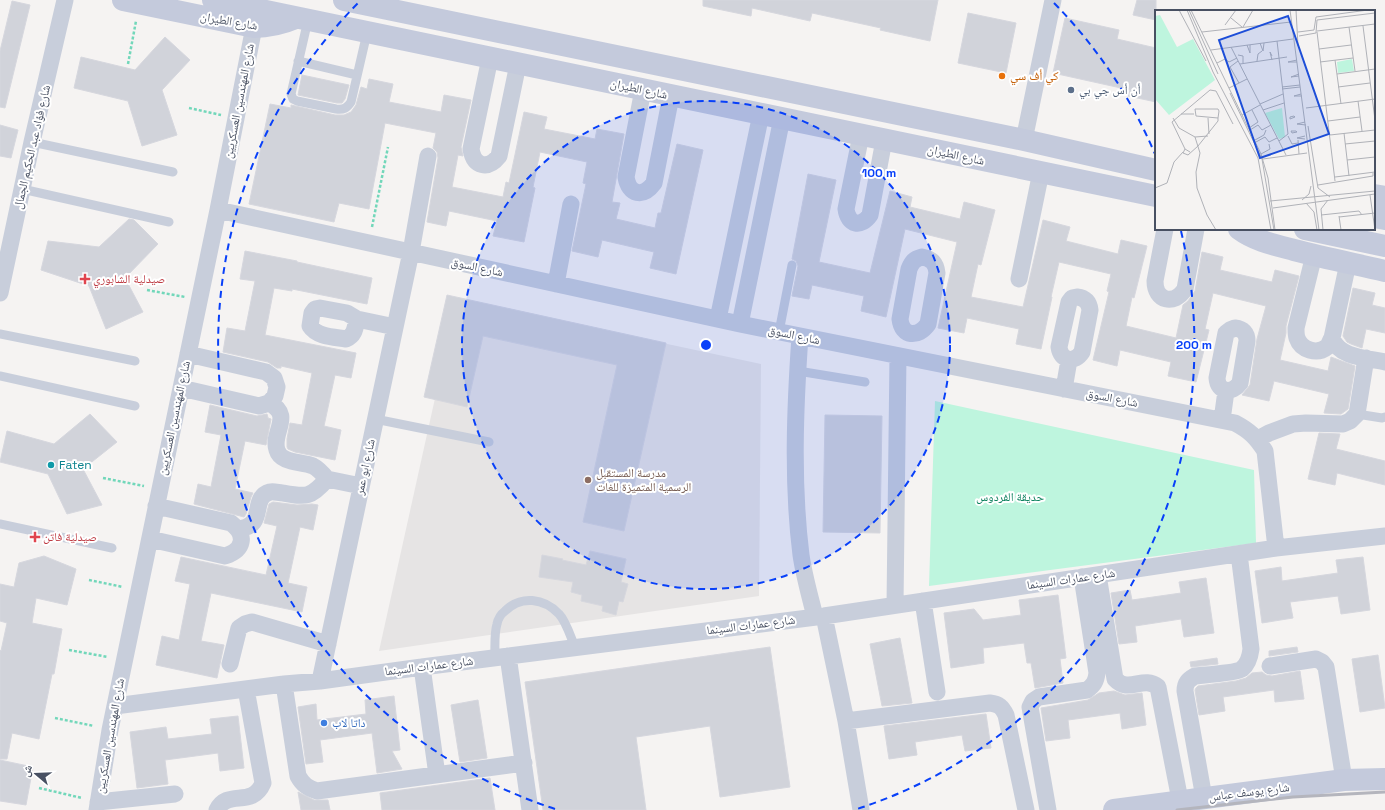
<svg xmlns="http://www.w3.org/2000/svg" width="1385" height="810" viewBox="0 0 1385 810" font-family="'Space Grotesk','Noto Naskh Arabic',sans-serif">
<rect width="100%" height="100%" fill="#f5f3f2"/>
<path fill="#e6e4e4" d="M457 299 761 364 759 596 379 651Z"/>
<path fill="#bef5de" d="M935 401 1254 470 1256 543 929 586Z"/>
<path fill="#d1d3da" stroke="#d6d7de" d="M703 0H938L930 41 880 30 881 28 812 13 810 21 752 8 751 16 703 6Z
M1137 0H1156V20L1133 15Z
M12 1 30 5 5 108 0 107V51Z
M968 13 1016 23 1006 73 958 63Z
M1065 18 1119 30 1117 39 1156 48V102L1128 96 1130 90 1053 73Z
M165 37 190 60 162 90 177 135 142 146 128 101 74 88 81 57 135 70Z
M302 75 349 85 345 99 342 103H337L298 95Z
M369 79 393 84 389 102 441 112 444 95 471 100 461 147 463 156 458 155 452 187 503 197 506 182 509 183 524 112 547 117 544 129 595 139 597 129 624 134 612 202 620 203 616 219 655 228 658 213H661L677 144 703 150 676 274 650 268 654 252 602 240 598 257 572 251 586 184 583 183 587 162 540 152 533 187 535 188 524 242 493 236 497 221 449 211 446 226 427 222 438 158 437 152 433 148 436 133 385 123 369 209 339 203 334 222 249 204 270 104 291 108V105L335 115H344L351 112 356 105 361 87 367 89Z
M0 125 18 130 11 158 0 156Z
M808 174 836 180 819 262 870 273 890 191 912 197 910 207 960 219 964 202 995 210 981 265 978 264 971 297 1023 307 1043 220 1070 227 1066 241 1118 254 1121 240 1147 246 1134 298 1132 297 1126 326 1176 338 1183 305 1188 301 1195 291 1202 252 1223 257 1220 270 1272 282 1275 270 1299 276 1286 326V333L1280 360 1328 371 1331 357 1355 366 1348 409 1341 414 1324 413 1329 394 1274 381 1269 401 1242 395 1250 385 1257 339 1266 306 1213 293 1205 329 1209 330 1196 382 1168 376 1171 362 1120 350 1117 366 1093 360 1109 292 1107 291 1111 274 1059 262 1051 297H1052L1041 349 1016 344 1019 329 967 318 964 333 938 328 957 242 905 229 886 317 861 311 864 296 812 285 809 299 792 296 798 266 796 261 792 259Z
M129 219 134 220 158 244 125 278 143 312 106 329 89 286 41 270 48 241 99 247Z
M245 251 297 261V262L372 278 367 304 292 289V291L274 288 265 335 356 353 351 378 335 375 324 426 341 430 335 460 295 452 288 449 287 447V439L290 423 302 425 312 373 281 366V368H277L268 362 223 352 227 328 245 331 255 281 240 279Z
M1353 288 1375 293 1372 305 1385 308V333L1366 329 1362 348 1351 344 1347 342 1343 336Z
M447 295 666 343 624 531 583 522 617 365 483 336 467 407 424 397Z
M210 405 257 416 267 414 268 418 271 419 266 445 245 441 235 489 253 493 251 497 246 514 244 517 194 504 198 484 211 487 221 435 205 432Z
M90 414 117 442 83 469 102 505 67 514 48 474 0 462 7 431 54 444Z
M825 415 882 416 880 533 823 532Z
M1319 433 1340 434 1336 449 1385 461V485L1337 473 1335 485 1308 479Z
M273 502 297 505 312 504 318 505 313 530 300 527 288 583 307 587 302 612 211 593 201 641 224 645 217 678 156 665 162 636 179 640 190 584 175 581 181 557 266 575 277 526 264 523 269 504Z
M590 551 626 559 621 582 628 584 623 602 619 601 616 615 602 611 603 606 581 601 582 595 571 592 573 582 539 577 542 555 563 559 562 560 586 565Z
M44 556 76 569 67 605 36 598 32 623 62 629 54 674H52L39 739 12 733 7 759H0V650L1 651 7 623 0 621V584L14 587 19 563Z
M1363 557 1370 610 1341 614 1338 596 1290 602 1293 618 1262 623 1255 571 1281 567 1282 581 1338 573 1336 560Z
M1206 578 1214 633 1184 637 1181 619 1135 626 1137 642 1119 644 1111 593 1130 590 1132 600 1181 593 1179 582Z
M1058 595 1066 658 1060 659 1063 683 1035 688 1031 663H1027L1024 643 983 648 984 663 951 668 944 613 974 609 983 620 1021 615 1019 600Z
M900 638 912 703 882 706 870 644Z
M770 647 790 787 720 797 710 726 636 737 646 810H543L525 682Z
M1297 647 1298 652 1269 656V651Z
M1378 655 1385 708 1360 712 1352 659Z
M1217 658 1218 664 1191 667 1190 662Z
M1300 671 1304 699 1275 702 1274 690 1223 697 1225 711 1199 715 1195 690 1196 688 1198 686 1236 681 1246 678 1252 673 1262 672 1266 675 1272 676Z
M1114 691 1125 695 1142 693 1146 725 1122 729 1120 713 1068 720 1070 738 1046 741 1041 708 1088 700 1099 693Z
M394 696 400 750 392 751 402 769 377 773 372 733 320 740 323 762 306 764 298 707 316 704 317 720 366 714 365 700Z
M478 700 487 758 460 762 451 705Z
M986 714 991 748 965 751 962 735 915 742 917 755 889 759 884 726Z
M238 716 244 768 220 771 218 753 165 760 168 784 137 788 130 732 166 727 168 739 212 734 210 719Z
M0 760 33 767 26 805 0 801Z
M490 778 495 810H382L380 793Z
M298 792 314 800H328L330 810H301Z"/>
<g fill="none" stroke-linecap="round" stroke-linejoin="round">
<path stroke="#72d7ba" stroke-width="2.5" stroke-dasharray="3 2" stroke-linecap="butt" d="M128 64 136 21
M189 108 221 115
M372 227 388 147
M147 290 185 297
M103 478 144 486
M89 580 123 587
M69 650 108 657
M55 718 94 726
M39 788 82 798"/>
<path stroke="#c8cedb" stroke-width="9" d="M308 20 291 94 293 99 297 101 336 109C344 110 347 108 351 102L367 33
M298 61 357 75
M32 142 173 172
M22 189 169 222
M779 332 792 265
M0 334 135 361
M798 371 865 382
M0 376 135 406
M1357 414 1382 418 1385 417
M375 419 489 442
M0 524 112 548
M495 658C495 647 494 634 497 624 498 619 501 614 505 611 521 595 544 598 559 614 566 621 571 638 575 647"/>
<path stroke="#c8cedb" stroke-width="17" d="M490 58 471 149C474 167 488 170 499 156L518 64
M643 90 626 177C629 195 643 198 654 183L671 96
M861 135 846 209C848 225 861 228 870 215L884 140
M1024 140 1053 0
M218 210 740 324 1235 423C1250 431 1256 437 1265 451L1276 548
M1165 229 1155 281C1155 301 1174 306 1185 289L1196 229
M1314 255 1296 328C1296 331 1296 335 1297 338 1301 350 1317 355 1327 347 1329 345 1330 341 1332 338L1348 263
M922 257C932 259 936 263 937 273L928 324C918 338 902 337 900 319L909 269C912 262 914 259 922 257Z
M1019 279 1041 172
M556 284 571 204
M0 293 32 142 65 0
M1077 297C1085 298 1089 302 1090 310L1082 352C1075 363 1061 362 1059 347L1069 302 1072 298Z
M357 319C355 328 355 335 346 339 334 337 317 337 310 326L312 313 315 309 320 308 347 313 357 319 395 327
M718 319 761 114
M740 324 782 118
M1235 328C1243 329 1247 333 1247 341L1240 383C1232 394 1218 393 1217 378L1226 333 1230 330Z
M800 336C795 408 792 483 801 555 804 576 810 596 815 617
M1332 338C1339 358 1367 358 1385 362
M181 388 259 406 269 403 275 396 277 387 274 378 266 372 188 354
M1064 389 1069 360
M269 403C294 415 271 433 277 450 281 464 302 461 313 466 319 469 323 474 327 479L361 486
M1222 420 1226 391
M1258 439 1269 433 1293 424 1306 423 1343 424 1350 421 1357 414 1366 358
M238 529C268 526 249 498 270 492 274 491 279 493 283 493 306 497 311 498 327 479
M150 539 225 556C244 550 247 535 231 523L156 506
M1098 575 1115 679C1129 694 1143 675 1158 687L1180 800
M923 601 937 692
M895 605 898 356
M824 616 846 721 861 810
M508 656 530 810
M230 664 239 628 245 624 252 622 328 644
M1270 666 1316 659 1322 662 1326 667 1344 780
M422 667 437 775
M320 681 411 252 428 156
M284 684 298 776C303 785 308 788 317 791L524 763
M115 706 284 684 320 681 422 667 824 616 1276 548 1385 536
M846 721 990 703C999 704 1002 707 1006 715L1026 810
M1204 798 1185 691C1185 683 1188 680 1195 676 1204 675 1236 673 1242 669 1248 664 1250 657 1251 649L1239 554
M98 802 175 794
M97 810 110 730 218 210 254 27
M217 810C228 788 252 809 263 783L246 689
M1048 810 1030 707 1033 701 1039 697 1087 690C1094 685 1096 681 1097 673L1082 577"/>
<path stroke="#c4cadc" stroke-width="22" d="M123 0 254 27C269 27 282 24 296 18
M213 0 1156 196
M344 0 1024 140 1156 170
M1374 195 1385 197
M1374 217 1385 219
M1239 229C1255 241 1275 245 1294 250 1324 258 1355 264 1385 271
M1305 229 1385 246
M1114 810 1344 780 1385 779"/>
<path stroke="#b4b5bd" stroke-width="3" d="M1177 810 1293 797 1385 792"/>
</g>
<circle cx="706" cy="345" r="244" fill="#0840f9" fill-opacity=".12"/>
<g fill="none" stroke="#0840f9" stroke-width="2" stroke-dasharray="7 5">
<circle cx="706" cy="345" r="244"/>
<path d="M555 809A488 488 0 0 1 358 3M1054 3A488 488 0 0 1 1155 154M1181 231A488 488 0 0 1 857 809"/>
</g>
<circle fill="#e8710a" stroke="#fff" stroke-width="1.5" cx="1002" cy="76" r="4"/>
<circle fill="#5c6f8a" stroke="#fff" stroke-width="1.5" cx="1071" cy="90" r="4"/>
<g fill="#e0444e" stroke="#fff" stroke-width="1.5">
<path d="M83 273h4v4h4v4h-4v4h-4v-4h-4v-4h4z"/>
<path d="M33 531h4v4h4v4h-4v4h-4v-4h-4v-4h4z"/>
</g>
<circle fill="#0f9aa8" stroke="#fff" stroke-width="1.5" cx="51" cy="465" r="4"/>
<circle fill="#8d6e63" stroke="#fff" stroke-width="1.5" cx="588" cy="480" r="4"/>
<circle fill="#3f7fe0" stroke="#fff" stroke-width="1.5" cx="324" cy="723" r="4"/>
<g text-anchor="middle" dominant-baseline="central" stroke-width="4" stroke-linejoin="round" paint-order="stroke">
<g font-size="12" fill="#485062" stroke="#fff">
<text transform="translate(229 21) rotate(10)">شارع الطيران</text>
<text transform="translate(639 89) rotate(12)">شارع الطيران</text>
<text transform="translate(239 101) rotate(-79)">شارع المهندسين العسكريين</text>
<text transform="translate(32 147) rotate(-77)">شارع فؤاد عبد الحكيم الجمال</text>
<text transform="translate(956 155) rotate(12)">شارع الطيران</text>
<text transform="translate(477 267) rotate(12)">شارع السوق</text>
<text transform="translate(794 335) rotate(12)">شارع السوق</text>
<text transform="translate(1112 398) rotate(11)">شارع السوق</text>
<text transform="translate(174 418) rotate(-78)">شارع المهندسين العسكريين</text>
<text transform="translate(365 467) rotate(-78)">شارع ابو عمر</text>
<text transform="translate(1071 579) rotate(-8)">شارع عمارات السينما</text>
<text transform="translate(751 625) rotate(-7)">شارع عمارات السينما</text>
<text transform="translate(429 666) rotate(-7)">شارع عمارات السينما</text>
<text transform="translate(110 736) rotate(-80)">شارع المهندسين العسكريين</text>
<text transform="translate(1249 792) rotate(-7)">شارع يوسف عباس</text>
</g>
<g font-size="12" fill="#c56008" stroke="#fff" text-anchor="start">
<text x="1010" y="76">كي أف سي</text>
</g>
<g font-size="12" fill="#4e5e75" stroke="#fff" text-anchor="start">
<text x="1079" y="90">أن أس جي بي</text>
</g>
<g font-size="12" fill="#be3a42" stroke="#fff" text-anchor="start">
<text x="93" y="279">صيدلية الشابوري</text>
<text x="43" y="537">صيدلية فاتن</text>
</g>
<g font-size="12" fill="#0d838f" stroke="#fff" text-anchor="start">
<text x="59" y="465">Faten</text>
</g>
<g font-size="12" fill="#785e54" stroke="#fff" text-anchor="start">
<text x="596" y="473">مدرسة المستقبل<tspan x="596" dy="14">الرسمية المتميزة للغات</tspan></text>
</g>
<g font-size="12" fill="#0e825f" stroke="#fff">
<text x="1010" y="497">حديقة الفردوس</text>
</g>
<g font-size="12" fill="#366cbe" stroke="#fff" text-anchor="start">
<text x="332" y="723">داتا لاب</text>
</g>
</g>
<g transform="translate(1155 10)">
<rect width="220" height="220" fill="#f5f3f2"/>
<path d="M5 5 22 37 38 29 60 70 14 105 0 89V6ZM197 49 199 61 183 63 182 52ZM127 98 130 127 124 129 110 103Z" fill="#bef5de"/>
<path fill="none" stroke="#b0b2b8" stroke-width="1" d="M24 0 51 51M32 0 58 62 103 148 116 220M34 0 63 64M36 0 106 144 113 168 120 220M135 0 164 220M141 0 143 36M76 8 87 17M70 15 81 0M208 16 220 110M88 17 98 0M194 17 200 61M162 21 220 14M47 22 136 12M143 22 159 20 161 7 213 0M162 22 180 171M144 26 161 23 162 10 220 3M122 31 133 124 124 131M105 33 108 41 109 33M92 35 95 43V35M76 37 131 145M164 39 196 35M56 40 138 29M83 45 88 46V53M117 46 115 42 117 50M180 50 186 94M83 51 75 57 84 73M102 51 103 44 107 41M142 52H133L142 50M165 52 198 48M62 53 70 49 74 52 82 48M85 54 132 47M144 64 136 67 144 66M182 64 220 59M127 77 145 75M183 77 215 73M74 78 92 69M127 79 145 77M75 83 107 149 119 220M146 84 139 86H147M203 91 207 121M105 94 128 84M151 98 220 89M108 100 129 93M26 104H39M87 105 105 95M135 107 139 106 140 107 135 109ZM18 108 24 118 40 127 45 143 41 162 42 178 52 205 61 220M53 108 54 124M173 111 205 107M150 112 142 114 151 115M153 116 163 178 175 187M94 118 103 112 97 100M95 120 103 115 107 120 116 115M136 121H141L142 122 137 123ZM189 123 194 166M175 125 220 120M133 126 137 134 143 133M150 126 142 128 150 129M40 127 53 126M100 130 109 125 111 120M143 130 144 144M101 132 110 127 114 132 122 128M190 134 220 131M30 139 17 112 55 80 61 81 78 114M35 142 30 139 28 143 33 145 43 136 63 111V108L64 101 63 99H40L41 106 63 108M106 144 115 139 114 134M108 149 152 143M192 150 220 147M180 167 220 162M163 175 218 166V163M0 178 12 173 19 152 28 142M215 185 220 220M147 190 154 184 156 176M115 191 220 181M151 193 159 202 162 220M118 198 220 184M166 205 204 201 207 205M184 206 186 220M184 207 220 203M168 220 166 199 173 190"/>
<path fill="#1d4ed8" fill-opacity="0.15" stroke="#1d4ed8" stroke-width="2" d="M133 6 174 124 105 148 64 30Z"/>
<rect width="220" height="220" fill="none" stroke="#485062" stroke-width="2"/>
</g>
<circle cx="706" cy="345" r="6" fill="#0840f9" stroke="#fff" stroke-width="2"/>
<g font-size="12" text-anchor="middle" font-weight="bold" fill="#0840f9" stroke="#fff" stroke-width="4" stroke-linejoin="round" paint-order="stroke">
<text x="879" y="177">100 m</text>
<text x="1194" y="349">200 m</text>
</g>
<g transform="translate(36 774) rotate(289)" stroke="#ffffff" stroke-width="3" paint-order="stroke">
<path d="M0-3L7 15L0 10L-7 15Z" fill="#485062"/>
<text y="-6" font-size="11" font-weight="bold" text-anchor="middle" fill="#485062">ش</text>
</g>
</svg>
